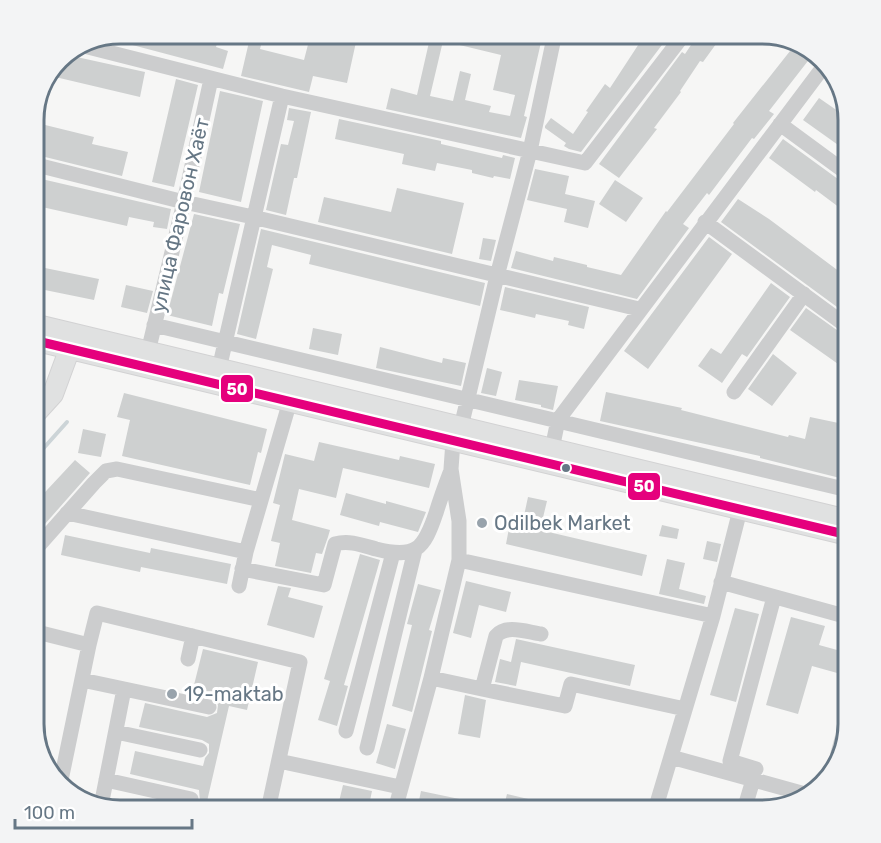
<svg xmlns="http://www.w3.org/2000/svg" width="881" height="843" viewBox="0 0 881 843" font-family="Rubik,sans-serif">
<rect width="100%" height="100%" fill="#f6f6f5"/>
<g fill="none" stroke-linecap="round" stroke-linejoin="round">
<path stroke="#ccd4d7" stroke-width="4" d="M33 460 67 422"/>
</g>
<path fill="#ced0d0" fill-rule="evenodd" d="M119 33H167L196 41 198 33H220L216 47 228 51 223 69 106 38Z
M251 33H264L260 49 304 60 311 33H358L347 83 313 76 309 92 241 76Z
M424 33H520L542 38 524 116 527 117 521 138 386 109 391 88 417 95 430 38 424 37ZM443 41 501 55 493 90 515 95 510 116 489 112 491 106 465 100 471 74 460 71 453 101 430 96Z
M646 33H671L581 152 569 149 564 146 566 143 545 128V126L551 118 573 134 588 112 586 111 605 84 610 88Z
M699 33H724L703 62 700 61 680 91 681 92 654 128 657 129 619 178 599 164 682 52 685 54Z
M794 46 811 57 769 111 774 114 754 139 752 138 709 195 707 193 683 224 689 228 637 299 511 268 516 251 553 261 554 257 587 265V267L621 275 666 211 667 212 734 124 733 123Z
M63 54 145 72 140 97 51 76Z
M176 79 198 85 174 187 152 182Z
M220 91 263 101 241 202 199 192Z
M819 98 848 118V152L803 120Z
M289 108 311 112 297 178H294L286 215 266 210 281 144 288 145 294 121 287 120Z
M339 119 441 141V144L502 158 503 155 515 158 510 179 494 176 493 178 472 173V170L437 163 435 171 402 164 404 154 335 139Z
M33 122 94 137 92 144 128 152 122 176 33 154Z
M783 139 842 182 848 184V205L844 211 816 190 815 192 769 158Z
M535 169 569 176 565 194 595 201 588 228 564 222 567 209 527 200Z
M33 177 171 209 167 229 153 227 154 222 129 217 127 226 33 205Z
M615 180 643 198 626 222 599 204Z
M397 188 464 203 452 254 318 222 324 197 391 212Z
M738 199 769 219 848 278V315L721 222Z
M194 214 240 224 223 294 219 293 212 326 167 315Z
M261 229 485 283 480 306 309 264 311 255 272 245 267 267 273 269 256 339 237 334Z
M709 237 732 254 648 369 624 351Z
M483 238 496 240 491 261 479 259Z
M45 268 99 279 94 300 40 289Z
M771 283 790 297 747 357 742 354 722 383 698 366 711 348 721 354Z
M126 285 153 291 147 313 121 307Z
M505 287 589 307 584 329 568 325 569 321 536 314 535 318 500 310Z
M806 308 848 338V371L790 330Z
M313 328 342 334 338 355 309 349Z
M380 347 442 363 443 358 466 363 461 386 376 368Z
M773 354 797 373 772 406 748 389Z
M487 368 502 372 496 396 481 393Z
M519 380 558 386 553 410 541 407V405L515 400Z
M606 392 682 408 681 410 788 437 789 435 805 439 810 417 848 425 844 449 848 450V480L760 458V456L600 421Z
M124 393 267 429 261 453 258 452 250 485 122 456 130 420 117 417Z
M83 429 106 434 101 457 78 453Z
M319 442 399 460 400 456 435 464 429 488 343 468 336 498 299 489 292 520 330 530 328 537 322 554 316 553 311 573 275 566 280 543 271 541 280 505 273 503 285 454 314 461Z
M75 460 90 473 37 533 33 529V505Z
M346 493 386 504V501L426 512 418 532 380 522 379 526 340 515Z
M528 497 547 501 540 530 647 555 642 576 506 544 510 523 522 525Z
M662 525 679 529 677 539 659 536Z
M65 535 150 553 151 548 231 564 227 584 141 567 140 572 61 555Z
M707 541 721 544 717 562 703 559Z
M360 554 380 560 344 685 348 686 337 726 318 720 330 681 324 679Z
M667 559 685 563 679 589 706 596 704 604 659 594Z
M466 581 511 592 506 612 479 605 471 638 453 633Z
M418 584 441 590 429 630 432 631 412 712 392 706 412 625 407 624Z
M278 586 291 588 288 597 323 606 314 638 267 625Z
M735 608 759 614 736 702 710 695Z
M791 617 825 626 819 645 848 653V676L812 666 798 714 766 705Z
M516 639 635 665 630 686 521 662 516 686 495 682 500 659 511 662Z
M203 649 258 662 247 710 229 706 205 810H194L200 802 199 790 130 774 135 751 203 766 205 758 209 753V744L202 740 139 727 145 703 207 717 217 713 218 705 215 699 192 693Z
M465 695 486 700 480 738 458 734Z
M845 699H848V724L841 757 822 784Z
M387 724 406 729 395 769 376 763Z
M343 785 372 791 368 810H337Z
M421 791 493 806V810H417Z
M507 794 558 806V810H503Z"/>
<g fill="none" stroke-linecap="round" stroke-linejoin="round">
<defs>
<path id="major" d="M33 324 848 520
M33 340 848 535
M33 416 53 394 74 337"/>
</defs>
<use href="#major" stroke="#d2d2d3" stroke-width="22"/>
<path stroke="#cccdce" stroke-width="15" d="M84 46 282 96 585 163 685 33
M780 124 848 174
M33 164 184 202 253 217 639 309
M705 222 848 327
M154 325 848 490
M148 352 184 202 211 79
M219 369 282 96
M734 392 804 294
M461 427 497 276 530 151 555 33
M552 449 558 420 827 62
M67 513 246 552
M33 552 94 483 106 471 117 469 261 500
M459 560 713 616
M242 569 324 585 335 544C349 540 362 545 376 549 416 559 424 549 436 513 440 500 445 486 450 473
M721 582 848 617
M239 586 246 552 290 401
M33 631 89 645
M188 659 193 636
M431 678 482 689 496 636C506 624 527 632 541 634
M82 680 209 707
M482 689 565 706 571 684 685 709
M346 731 393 553
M116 732 200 750
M367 748 415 550
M671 757 805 794
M288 763 400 787
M756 769 730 761 774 597
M106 780 191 799
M60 785 89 645 97 613 300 662 268 810
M72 793 104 807
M101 806 124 689
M395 810 431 678 459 560V521L451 469 453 441
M655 810 713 616 740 510
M744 810 753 780"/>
<use href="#major" stroke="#e0e1e1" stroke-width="20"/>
<defs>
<path id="bus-1" d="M33 340 848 535"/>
</defs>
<use href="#bus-1" stroke="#fff" stroke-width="14"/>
<use href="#bus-1" stroke="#e5007d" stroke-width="9"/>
</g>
<circle fill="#667785" stroke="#fff" stroke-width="2" cx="566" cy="468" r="5"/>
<g fill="#98a3ac" stroke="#fff" stroke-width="2">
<circle cx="482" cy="523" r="6"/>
<circle cx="172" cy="694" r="6"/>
</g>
<g text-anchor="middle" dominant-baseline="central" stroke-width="6" stroke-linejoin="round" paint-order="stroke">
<g font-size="20" fill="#667785" stroke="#fff">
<text transform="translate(180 215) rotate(-77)">улица Фаровон Хаёт</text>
</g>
<g font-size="20" fill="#667785" stroke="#fff" text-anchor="start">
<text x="494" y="523">Odilbek Market</text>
<text x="184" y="694">19-maktab</text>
</g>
</g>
<path d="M0 0H881V843H0ZM120 44H762A76 76 0 0 1 838 120V724A76 76 0 0 1 762 800H120A76 76 0 0 1 44 724V120A76 76 0 0 1 120 44Z" fill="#f3f4f5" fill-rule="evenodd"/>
<path fill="none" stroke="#667785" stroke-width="3" d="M120 44H762A76 76 0 0 1 838 120V724A76 76 0 0 1 762 800H120A76 76 0 0 1 44 724V120A76 76 0 0 1 120 44Z"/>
<g stroke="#fff" stroke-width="2">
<rect x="220" y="374" width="34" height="29" rx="6" fill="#e5007d"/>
<rect x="627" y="472" width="34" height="29" rx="6" fill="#e5007d"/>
</g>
<g font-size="16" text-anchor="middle" font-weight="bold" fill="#fff">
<text x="237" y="395">50</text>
<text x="644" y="492">50</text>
</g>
<path d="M15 819v9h177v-9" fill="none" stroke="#667785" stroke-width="3"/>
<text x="24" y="819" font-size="18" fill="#667785" stroke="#ffffff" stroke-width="4.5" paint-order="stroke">100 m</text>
</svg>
